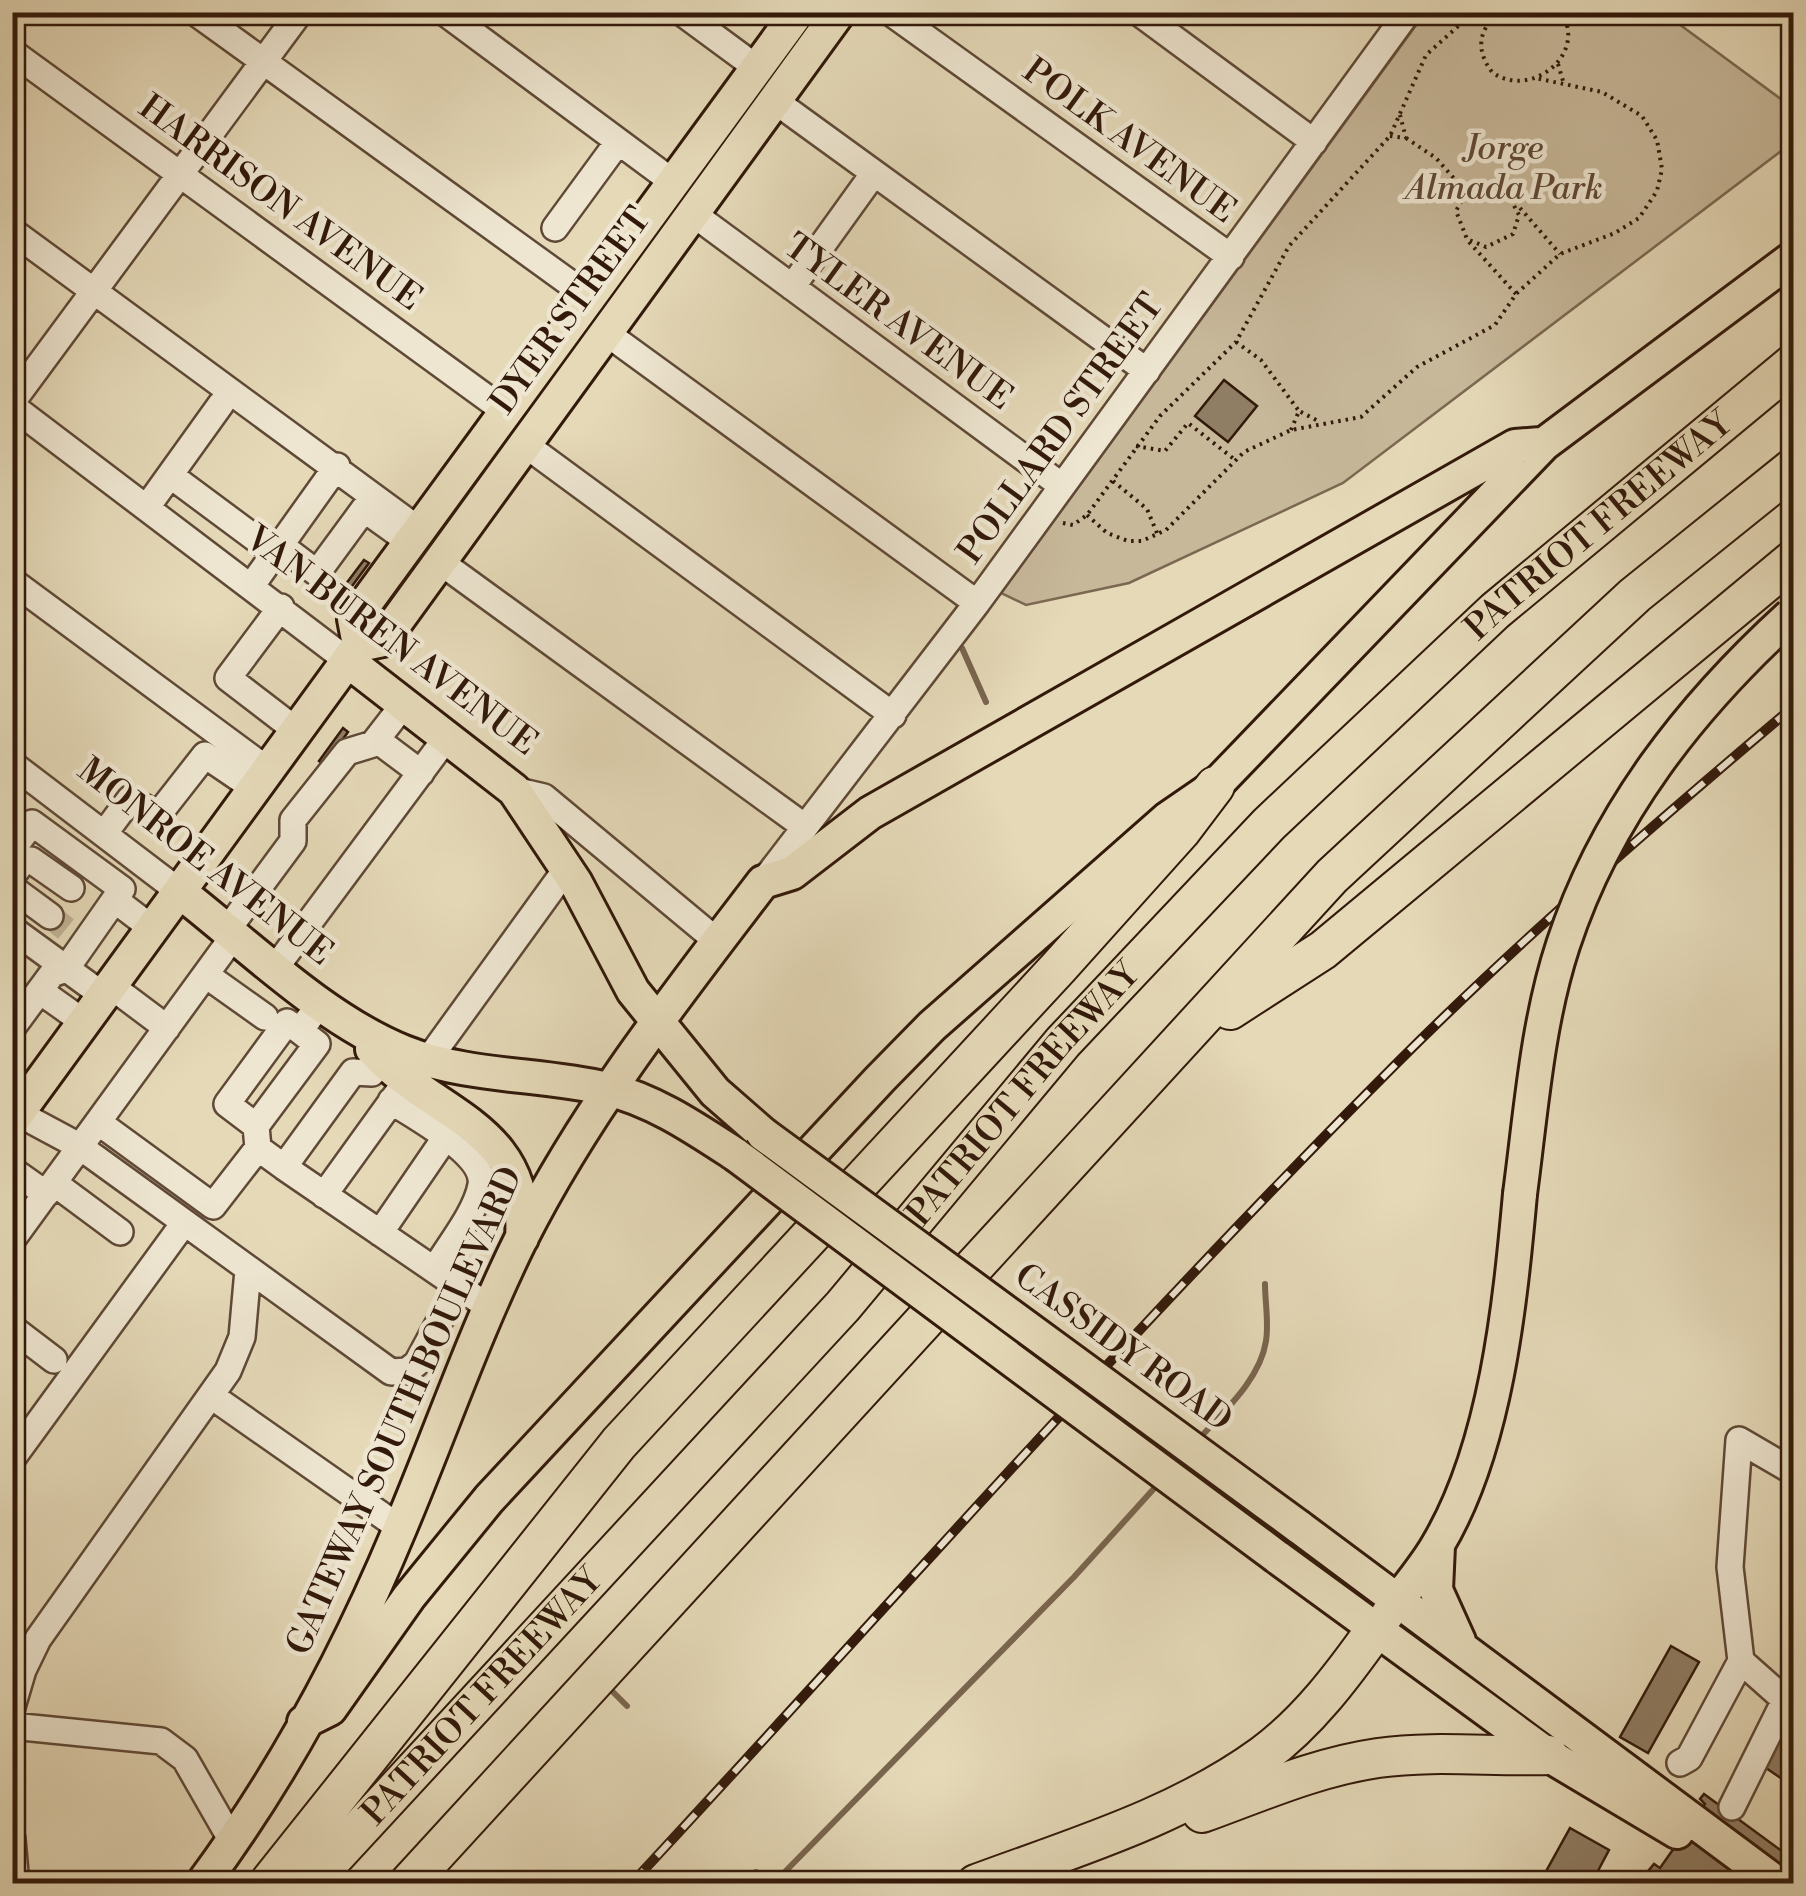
<svg xmlns="http://www.w3.org/2000/svg" width="1806" height="1896" viewBox="0 0 1806 1896" font-family="'Libre Bodoni',serif">
<rect width="100%" height="100%" fill="#e5d9b8"/>
<filter id="stains"><feTurbulence type="fractalNoise" baseFrequency=".002" numOctaves="4"/><feColorMatrix values="0 0 0 0 .2 0 0 0 0 .09 0 0 0 0 .02 0 0 0 .5 -.17"/></filter>
<radialGradient id="worn" r=".72"><stop offset=".6" stop-color="#630" stop-opacity="0"/><stop offset="1" stop-color="#630" stop-opacity=".3"/></radialGradient>
<path fill="#c7b89a" stroke="#7c6852" stroke-width="2.5" d="M1425 13H1664L1793 108V142L1343 483 1129 583 1026 605 1001 593Z"/>
<g fill="none" stroke-linecap="round" stroke-linejoin="round">
<path stroke="#79654f" stroke-width="6" d="M962 648 986 702
M1198 1440C1223 1412 1260 1380 1266 1341 1269 1323 1265 1302 1265 1284
M607 1686 627 1706
M756 1872 757 1884
M773 1884 1074 1577 1159 1483"/>
</g>
<path fill="#8f7d64" stroke="#32190a" stroke-width="2.5" d="M1224 380 1257 406 1228 442 1195 416Z
M364 560 369 563 344 597 339 593Z
M343 728 348 732 324 765 319 761Z
M1671 1646 1699 1662 1648 1753 1620 1737Z
M1785 1734 1794 1740V1787L1763 1766Z
M1704 1794 1794 1860 1793 1884H1672L1649 1870 1654 1864 1660 1868 1705 1804 1700 1799Z
M1570 1828 1609 1850 1591 1884H1539Z"/>
<g fill="none" stroke-linecap="round" stroke-linejoin="round">
<path stroke="#c1b395" stroke-width="25" stroke-dasharray="25 12" stroke-linecap="butt" d="M50 916 66 929"/>
<defs>
<path id="minor" d="M195 12 589 297
M444 12 673 182
M681 12 757 68
M890 12 1231 257
M1138 12 1314 142
M12 52 506 412
M775 101 1147 371
M692 213 1062 486
M555 228 618 142
M12 231 419 530
M792 287 874 173
M605 332 977 603
M12 402 300 12
M12 406 348 661
M523 443 893 715
M170 475 275 553
M147 507 221 404
M280 545 317 573 364 509 410 542
M439 561 805 827
M12 581 269 771
M252 585 337 466
M281 607 228 678 297 731
M377 740 421 773
M12 764 180 892
M514 790 544 797 717 941
M104 834 130 799 158 815 205 755 255 789
M12 850 32 823 122 889 66 969 52 974 12 1028
M12 876 22 863 31 860 71 888
M763 882 977 603 1408 12
M12 888 50 916
M115 900 153 929
M12 929 104 996
M228 929 293 841V820L347 752 373 744 404 704
M276 967 447 737
M206 975 265 1017
M111 986 167 1028
M40 991 85 1023
M428 1060 567 868
M391 1101C415 1117 486 1154 481 1185 476 1213 449 1245 435 1269
M12 1110 79 1146 391 1372 407 1371 417 1363 458 1287
M98 1122 213 1206 258 1148 284 1167 353 1072 372 1073 382 1061
M256 1126 227 1104 287 1022 300 1031
M258 1148 256 1126 317 1044 300 1031 321 1002
M284 1167 490 1308
M12 1170 46 1194
M54 1183 120 1232
M324 1195 399 1091
M380 1233 445 1138
M12 1240 235 934
M12 1328 54 1360
M213 1397 400 1528
M12 1459 184 1223
M1794 1472 1739 1440 1730 1567 1741 1661 1794 1708
M12 1707 23 1670 38 1639 228 1371 242 1337 248 1270
M12 1726 161 1741 185 1759 232 1841
M1680 1763 1689 1758 1741 1661
M1732 1807 1794 1682
M12 1839 16 1884"/>
<path id="major" d="M359 645 354 619 798 12
M348 661 514 790 576 883 633 991 715 1092 763 1134
M180 892C248 945 324 1020 404 1052 469 1078 540 1073 607 1089 654 1100 696 1129 736 1155
M372 1049C431 1116 530 1124 522 1238
M12 1121 359 645 383 640 839 12
M1299 1527 1778 1884
M1438 1546 1436 1590 1459 1641
M1277 1557 1548 1755 1677 1832
M1387 1615C1403 1592 1423 1570 1437 1546 1496 1448 1510 1305 1520 1194
M304 1722 330 1709 409 1597 489 1499 880 1079 932 1026 1167 819 1215 786 1544 444 1794 257
M202 1884C283 1775 349 1651 401 1526 441 1431 475 1332 521 1239 586 1110 676 996 763 882L792 873 870 813 1515 446 1541 444"/>
<g id="highway">
<path d="M1230 1010 1323 950 1794 559"/>
<path d="M1202 1813C1260 1792 1316 1767 1378 1758 1434 1750 1492 1757 1548 1755"/>
<path d="M268 1884 619 1443 1059 967 1181 831 1215 786"/>
<path id="s1" d="M309 1884 843 1306 1063 1042 1269 824 1495 611 1794 363"/>
<path d="M408 1884 1332 876 1635 595 1794 467"/>
<path d="M976 1884C1073 1848 1178 1817 1263 1755 1308 1722 1343 1675 1375 1630"/>
</g>
</defs>
<use href="#minor" stroke="#5f4936" stroke-width="30"/>
<use href="#major" stroke="#32190a" stroke-width="38"/>
<use href="#highway" stroke="#32190a" stroke-width="42"/>
<path stroke="#32190a" stroke-width="4" stroke-dasharray="2.5 5" stroke-linecap="butt" d="M1502 12C1478 27 1475 50 1492 72 1529 100 1589 55 1561 12
M1428 16 1453 15 1463 21
M1558 64 1563 81
M1390 136 1406 138 1400 115
M1406 138 1436 158 1466 192 1485 183 1505 189 1519 215 1513 234 1486 247 1467 239 1456 211 1466 192
M1520 208 1560 254
M1469 242 1516 294
M1236 342 1261 360 1299 411
M1291 430 1299 411 1320 422
M1136 446 1165 451 1188 423 1234 459
M1113 481 1147 509 1157 533
M1087 515 1107 533 1128 541H1142L1166 530 1244 452 1291 430 1361 417 1417 367 1495 325 1516 294 1560 254 1615 233 1639 218 1657 191 1662 169 1657 140 1642 116 1602 92 1535 78
M1063 523 1073 525 1087 515 1160 416 1236 342 1289 246 1390 136 1426 55 1474 12"/>
<use href="#minor" stroke="#eee6d1" stroke-width="25"/>
<use href="#major" stroke="#e5d9b8" stroke-width="32"/>
<use href="#highway" stroke="#e5d9b8" stroke-width="38"/>
<defs>
<path id="rail" d="M631 1884C886 1609 1133 1327 1398 1062 1524 936 1658 821 1794 706"/>
</defs>
<use href="#rail" stroke="#32190a" stroke-width="10"/>
<use href="#rail" stroke="#eee6d1" stroke-width="6" stroke-dasharray="19" stroke-linecap="butt"/>
<defs>
<path id="major-bridge" d="M763 1134 1299 1527
M736 1155 1277 1557
M1520 1194C1531 1112 1537 1024 1563 945 1606 814 1690 707 1791 615"/>
</defs>
<use href="#major-bridge" stroke="#32190a" stroke-width="38" stroke-linecap="butt"/>
<use href="#major-bridge" stroke="#e5d9b8" stroke-width="32"/>
</g>
<g text-anchor="middle" dominant-baseline="central" stroke-width="9" stroke-linejoin="round" paint-order="stroke">
<g font-size="35" fill="#32190a" stroke="#eee6d1">
<text transform="translate(1129 141) rotate(36)">POLK AVENUE</text>
<text transform="translate(280 203) rotate(36)">HARRISON AVENUE</text>
<text transform="translate(571 311) rotate(-54)">DYER STREET</text>
<text transform="translate(898 322) rotate(36)">TYLER AVENUE</text>
<text transform="translate(1061 429) rotate(-54)">POLLARD STREET</text>
<text stroke="none"><textPath href="#s1" startOffset="1875">PATRIOT FREEWAY</textPath></text>
<text transform="translate(391 641) rotate(37)">VAN BUREN AVENUE</text>
<text transform="translate(205 862) rotate(38)">MONROE AVENUE</text>
<text stroke="none"><textPath href="#s1" startOffset="1065">PATRIOT FREEWAY</textPath></text>
<text transform="translate(1123 1348) rotate(36)">CASSIDY ROAD</text>
<text transform="translate(405 1411) rotate(-66)">GATEWAY SOUTH BOULEVARD</text>
<text stroke="none"><textPath href="#s1" startOffset="255">PATRIOT FREEWAY</textPath></text>
</g>
<g font-size="35" font-style="italic" fill="#5f4935" stroke="#eee6d1">
<text x="1504" y="148">Jorge<tspan x="1504" dy="40">Almada Park</tspan></text>
</g>
</g>
<rect width="1806" height="1896" fill="none" stroke="#e5d9b8" stroke-width="50"/>
<rect x="15" y="15" width="1776" height="1866" fill="none" stroke="#32190a" stroke-width="5"/>
<rect x="25" y="25" width="1756" height="1846" fill="none" stroke="#32190a" stroke-width="2.5"/>
<rect width="100%" height="100%" filter="url(#stains)"/>
<rect width="100%" height="100%" fill="url(#worn)"/>
</svg>
